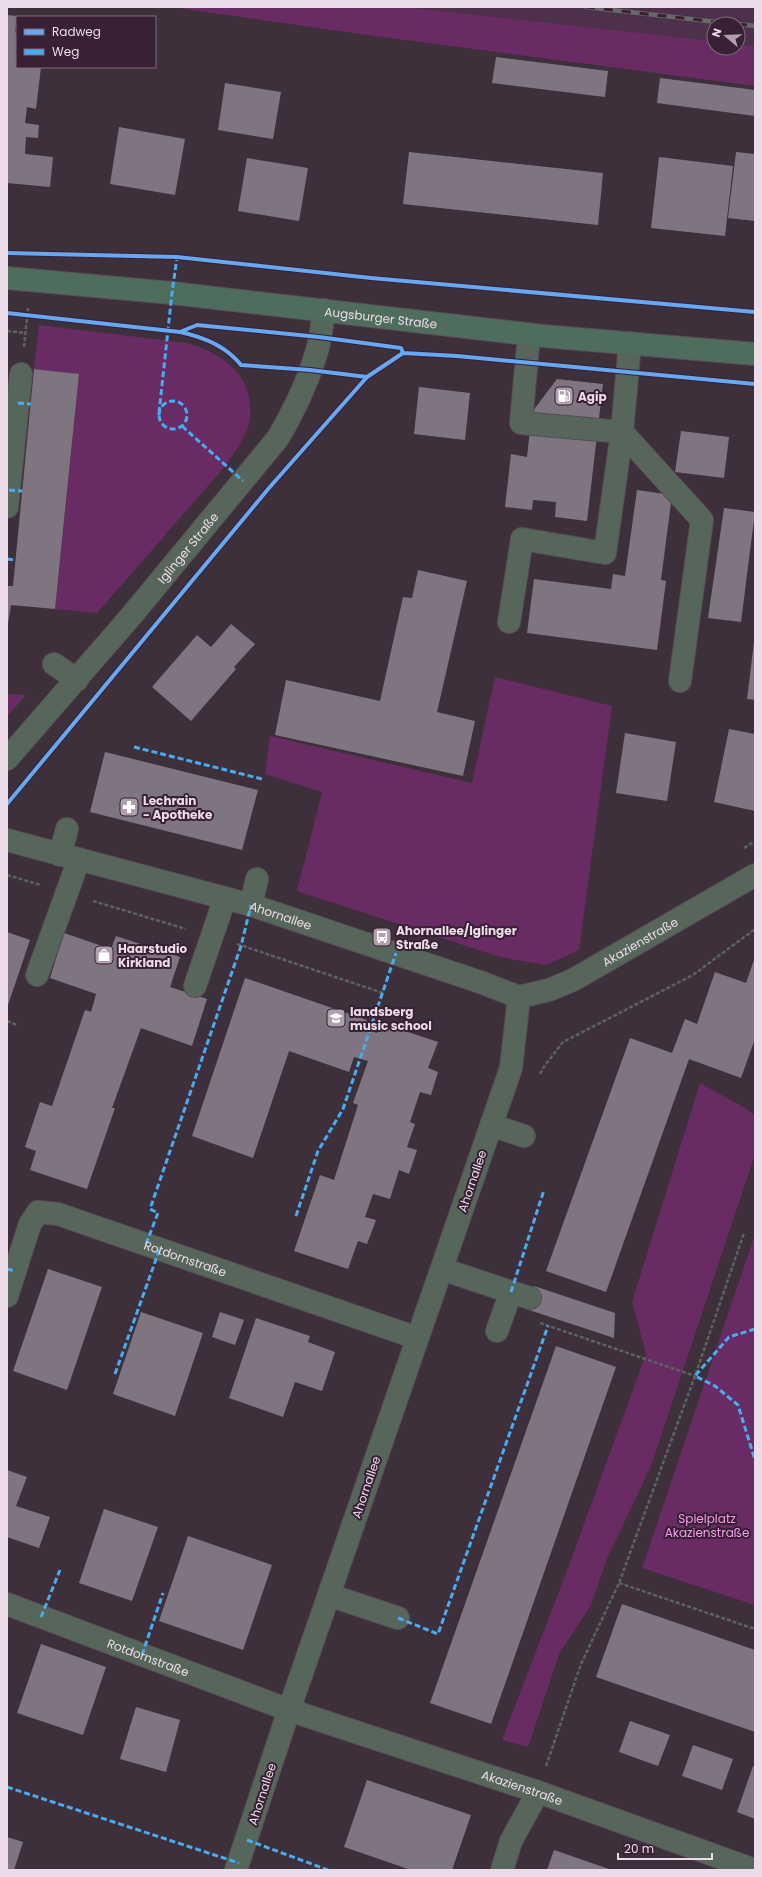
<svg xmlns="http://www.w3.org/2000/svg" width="762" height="1877" viewBox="0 0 762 1877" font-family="Poppins,sans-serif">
<rect width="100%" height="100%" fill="#3d303b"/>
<path fill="#4d3049" d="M405 7H755V46L738 44V24H714V41Z"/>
<path fill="#692b63" d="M171 7H405L714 41V48H738V44L755 46V86L375 36Z
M39 325 187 343C226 354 260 381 248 427 244 440 234 452 227 464L97 613 55 609 79 374 34 369Z
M495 677 612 706 579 950 546 965 500 957 297 891 322 792 265 774 270 736 472 783Z
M7 694 26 695 7 717Z
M700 1083 745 1108 755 1116V1154L651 1466 606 1561 591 1605 559 1654 528 1747 502 1740 568 1568 646 1354 632 1302Z
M755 1234V1605L642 1568Z"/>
<path fill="#7f7580" d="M7 15 17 16 15 32H17V67H41L36 109 27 107 25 123 39 125 38 138 26 137 25 154 53 157 50 187 7 183Z
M496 57 608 71 605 97 492 83Z
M660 78 755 90V116L657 103Z
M225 83 281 92 273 139 218 130Z
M119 127 185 139 175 195 110 184Z
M409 152 603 173 598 225 403 204Z
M736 152 755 154V221L728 218Z
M659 157 733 166 725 236 651 228Z
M247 158 308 168 299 221 238 211Z
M34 369 79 374 63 530 55 609 11 605 7 630V586H13Z
M557 379 603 384 587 521 555 517 556 502 533 500 532 510 505 507 511 454 527 457 532 412Z
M419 387 470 393 465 440 414 434Z
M681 431 729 437 724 478 675 472Z
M637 490 672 495 661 580 666 581 657 650 527 633 534 579 611 589 613 574 625 576Z
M724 508 755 512 741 622 708 618Z
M418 570 467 581 437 712 475 721 463 776 275 735 286 680 380 701 403 597 412 598Z
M231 624 255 644 234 667 236 669 191 721 152 687 197 635 211 647Z
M754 642 755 643V700L747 699Z
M729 729 755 734V811L714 802Z
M625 733 676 742 667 801 616 793Z
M105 752 258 790 242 850 90 812Z
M7 932 30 940 7 1008Z
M64 933 111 949 116 936 180 957 170 987 207 999 192 1046 141 1028 112 1108H115L87 1189 30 1170 36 1151 25 1147 40 1102 52 1106 85 1010 91 1012 96 994 50 978Z
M755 957V1039L741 1078 689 1059 606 1292 546 1271 630 1038 672 1053 685 1019 697 1024 715 972 746 983Z
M245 978 367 1020 364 1028 377 1033 381 1023 438 1042 428 1068 438 1072 431 1095 420 1092 410 1122 415 1124 407 1147 417 1150 409 1174 399 1170 390 1199 373 1194 365 1217 376 1220 367 1244 358 1241 348 1269 294 1251 320 1175 334 1180 358 1105 353 1103 368 1061 354 1057 349 1072 289 1051 253 1158 192 1136Z
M48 1269 102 1287 67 1390 13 1371Z
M534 1286 615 1313 614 1338 526 1309Z
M141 1312 203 1333 175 1416 113 1394Z
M220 1312 244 1320 235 1345 212 1337Z
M256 1318 310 1336 308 1342 335 1352 322 1391 295 1382 283 1417 229 1398Z
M556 1346 616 1367 491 1724 430 1703Z
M7 1470 27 1477 16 1506 50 1517 39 1548 7 1537Z
M104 1509 158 1527 132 1601 79 1583Z
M188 1536 272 1565 243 1650 159 1621Z
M622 1604 755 1650V1732L596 1677Z
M41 1644 106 1667 83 1735 17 1713Z
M136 1707 180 1720 166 1772 120 1759Z
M630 1721 670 1735 658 1766 619 1752Z
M693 1745 733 1759 722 1790 682 1776Z
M753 1766 755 1767V1819L737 1812Z
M367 1780 471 1815 452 1870H411L344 1847Z
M7 1837 23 1842 14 1870H7Z
M554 1850 612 1870H547Z"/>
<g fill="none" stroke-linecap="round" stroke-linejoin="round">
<defs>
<g id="minor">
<path d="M529 335 521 423 622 432 630 343"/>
<path d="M622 432 702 520 680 681"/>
<path d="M7 507 21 374"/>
<path d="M509 622 522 539 605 553 622 432"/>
<path d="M54 664 77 680"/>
<path id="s1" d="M7 759 132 615 278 438C295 409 309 380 318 347 321 336 322 323 324 310"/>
<path id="s2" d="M7 840 251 905 480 982 519 997 511 1068 289 1710 236 1870"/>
<path d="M60 855 67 829"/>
<path d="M251 905 257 879"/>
<path d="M37 975 79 859"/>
<path d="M195 986 225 898"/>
<path id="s3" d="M519 997 549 990 573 980 755 875"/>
<path d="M491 1125 524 1136"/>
<path d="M442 1269 511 1292 497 1331"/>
<path d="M511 1292 530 1298"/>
<path id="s4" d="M7 1296 30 1224 38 1212 58 1214 417 1338"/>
<path d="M329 1595 398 1618"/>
<path id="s5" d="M7 1604 289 1710 538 1792 755 1870"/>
<path d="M502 1870 511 1841 538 1792"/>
</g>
<g id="major">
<path id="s6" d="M7 278 172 293 543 336 755 354"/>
</g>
</defs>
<use href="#minor" stroke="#584c56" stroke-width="24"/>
<use href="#major" stroke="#584c56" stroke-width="24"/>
<path stroke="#5b635e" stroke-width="2.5" stroke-dasharray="4 2" stroke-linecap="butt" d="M7 331 25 333
M180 332C204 337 226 346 241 365L282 368
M24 347 28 308
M338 374 367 377
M744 848 755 841
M7 875 41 885
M93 901 186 929
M237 944 383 993
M7 1021 17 1025
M540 1074 545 1065 563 1042 693 975 755 929
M540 1323 695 1376
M619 1583 755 1629
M546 1766 581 1664 619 1583 695 1376 744 1233"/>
<use href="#minor" stroke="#57665b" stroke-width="22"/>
<use href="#major" stroke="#4f6d5c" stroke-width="22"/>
<defs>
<path id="rail" d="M586 7 734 24
M738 24 755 26"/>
</defs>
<use href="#rail" stroke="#686a6a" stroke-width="4.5"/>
<use href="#rail" stroke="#382035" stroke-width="3" stroke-dasharray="9" stroke-linecap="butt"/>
<path stroke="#46acf6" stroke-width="3" stroke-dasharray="6 3" stroke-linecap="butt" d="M159 415a14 14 0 1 1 28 0a14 14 0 1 1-28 0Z
M18 403 31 404
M159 413 172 293 177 257
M182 426 243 481
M9 490 22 491
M7 559 15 560
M134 747 262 779
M296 1216 318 1151 343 1109 396 953
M146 1244 158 1213 150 1209 241 946 251 905
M7 1269 15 1271
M511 1292 544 1190
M755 1329 729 1337 695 1376 715 1386 738 1405 755 1460
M115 1374 160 1248
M41 1617 60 1570
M398 1618 438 1634 548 1326
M142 1655 163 1593
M7 1787 239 1863
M247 1840 328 1870"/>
<defs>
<path id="cycleway" d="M7 253 177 257 371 278 755 312
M7 313 180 332C204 337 226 346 241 365L310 370 367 377
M180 332 197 325 319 337 401 348 403 353
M7 804 269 488 367 377 403 353 457 356 755 384"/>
</defs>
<use href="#cycleway" stroke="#382035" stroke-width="6"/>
<use href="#cycleway" stroke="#66a8f1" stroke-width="4"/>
</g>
<defs>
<symbol id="fuel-square" viewBox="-11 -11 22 22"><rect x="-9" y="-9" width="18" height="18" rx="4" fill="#afa0ac" stroke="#382035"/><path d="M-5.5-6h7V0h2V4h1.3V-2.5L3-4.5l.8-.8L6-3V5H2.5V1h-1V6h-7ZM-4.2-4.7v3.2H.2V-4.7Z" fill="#fff"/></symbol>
<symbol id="pharmacy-square" viewBox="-11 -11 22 22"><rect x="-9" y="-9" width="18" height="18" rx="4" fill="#afa0ac" stroke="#382035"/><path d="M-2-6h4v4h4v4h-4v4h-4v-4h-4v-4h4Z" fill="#fff"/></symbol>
<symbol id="bus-square" viewBox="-11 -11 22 22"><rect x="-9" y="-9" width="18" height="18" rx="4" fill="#afa0ac" stroke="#382035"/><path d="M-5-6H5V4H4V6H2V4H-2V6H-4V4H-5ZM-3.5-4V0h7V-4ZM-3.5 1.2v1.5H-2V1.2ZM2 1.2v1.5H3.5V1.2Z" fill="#fff"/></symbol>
<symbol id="shop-square" viewBox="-11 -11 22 22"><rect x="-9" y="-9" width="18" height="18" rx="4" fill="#afa0ac" stroke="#382035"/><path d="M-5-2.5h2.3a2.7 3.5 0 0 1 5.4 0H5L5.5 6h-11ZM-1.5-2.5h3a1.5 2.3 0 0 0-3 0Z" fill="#fff"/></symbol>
<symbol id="school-square" viewBox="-11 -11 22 22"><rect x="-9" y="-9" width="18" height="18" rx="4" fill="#afa0ac" stroke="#382035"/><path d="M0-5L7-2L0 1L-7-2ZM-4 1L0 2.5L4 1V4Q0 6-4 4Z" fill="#fff"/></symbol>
</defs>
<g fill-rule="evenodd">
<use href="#fuel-square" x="553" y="385" width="22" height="22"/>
<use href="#pharmacy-square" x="118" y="796" width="22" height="22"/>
<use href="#bus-square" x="371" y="926" width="22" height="22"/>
<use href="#shop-square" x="93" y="944" width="22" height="22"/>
<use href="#school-square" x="325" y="1007" width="22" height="22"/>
</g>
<g text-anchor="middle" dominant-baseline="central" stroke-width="4" stroke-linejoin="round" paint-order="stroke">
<g font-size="12" fill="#ecdce9" stroke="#382035">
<text stroke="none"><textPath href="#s6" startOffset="376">Augsburger Straße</textPath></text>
<text stroke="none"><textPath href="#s1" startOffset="278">Iglinger Straße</textPath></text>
<text stroke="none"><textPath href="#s2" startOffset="284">Ahornallee</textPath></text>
<text stroke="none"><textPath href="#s3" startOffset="134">Akazienstraße</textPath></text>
<text transform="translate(472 1181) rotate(-71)">Ahornallee</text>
<text stroke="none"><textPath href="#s4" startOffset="245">Rotdornstraße</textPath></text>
<text transform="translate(366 1487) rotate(-71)">Ahornallee</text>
<text stroke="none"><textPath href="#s5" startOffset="151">Rotdornstraße</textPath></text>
<text stroke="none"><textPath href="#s5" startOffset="547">Akazienstraße</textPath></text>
<text transform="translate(262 1794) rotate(-72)">Ahornallee</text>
</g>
<g font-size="12" font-weight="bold" fill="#ecdce9" stroke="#382035" text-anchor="start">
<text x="578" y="396">Agip</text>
<text x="143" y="800">Lechrain<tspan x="143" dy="14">- Apotheke</tspan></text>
<text x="396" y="930">Ahornallee/Iglinger<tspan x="396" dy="14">Straße</tspan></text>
<text x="118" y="948">Haarstudio<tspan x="118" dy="14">Kirkland</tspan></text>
<text x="350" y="1011">landsberg<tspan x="350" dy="14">music school</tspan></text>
</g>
<g font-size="12" fill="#fb9bee" stroke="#382035">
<text x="707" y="1518">Spielplatz<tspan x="707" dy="14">Akazienstraße</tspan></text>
</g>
</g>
<rect width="762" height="1877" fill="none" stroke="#ecdce9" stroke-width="16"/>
<rect x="16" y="16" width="140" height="52" fill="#382035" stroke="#806b7d"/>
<rect x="24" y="29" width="20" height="6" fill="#66a8f1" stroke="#806b7d"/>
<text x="52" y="36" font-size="12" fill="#ecdce9">Radweg</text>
<rect x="24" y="49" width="20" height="6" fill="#46acf6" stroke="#806b7d"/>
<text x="52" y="56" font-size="12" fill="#ecdce9">Weg</text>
<g transform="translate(726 36) rotate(289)"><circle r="19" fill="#382035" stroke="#806b7d"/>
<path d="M0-3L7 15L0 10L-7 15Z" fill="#afa0ac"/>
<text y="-6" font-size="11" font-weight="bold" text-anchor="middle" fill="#ecdce9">N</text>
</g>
<path d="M618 1853v6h94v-6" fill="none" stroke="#ecdce9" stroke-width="2"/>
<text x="624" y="1853" font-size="12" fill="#ecdce9" stroke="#382035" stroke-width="3" paint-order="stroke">20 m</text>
</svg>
